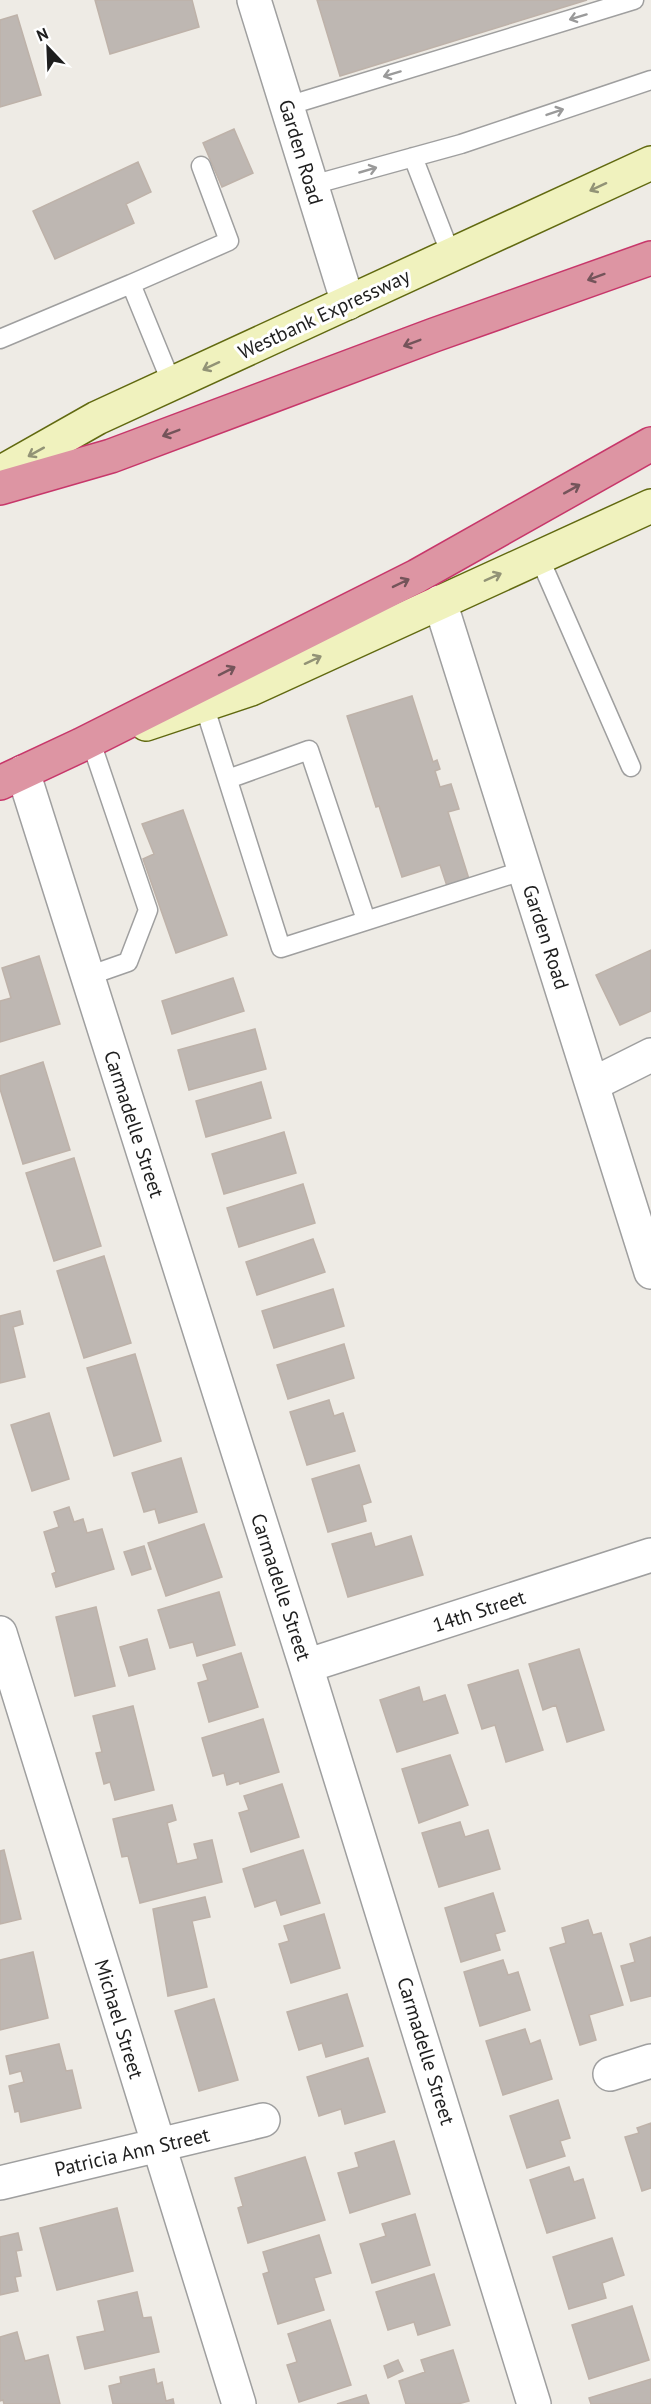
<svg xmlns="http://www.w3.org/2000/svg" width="651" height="2404" viewBox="0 0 651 2404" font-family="'PT Sans',sans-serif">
<rect width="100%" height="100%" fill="#eeebe5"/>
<path fill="#beb7b2" stroke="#beb2a9" stroke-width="1.5" d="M95 0H192L199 27 110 54Z
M317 0H587L340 76Z
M17 15 41 95 0 107V20Z
M234 129 253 173 222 187 203 143Z
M138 162 151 192 126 204 134 223 55 259 33 211Z
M412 696 433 762 437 760 440 769 435 771 440 787 451 784 459 809 448 812 469 879 447 886 440 865 402 877 379 806 376 807 347 716Z
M183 810 227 935 176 953 143 859 154 854 142 824Z
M651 950V1011L620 1025 596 975Z
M39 956 60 1024 0 1042V1001L11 998 2 968Z
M233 978 244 1011 172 1034 162 1001Z
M255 1029 266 1069 189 1090 178 1050Z
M43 1062 70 1150 23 1164 0 1089V1076Z
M261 1082 271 1118 206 1137 196 1101Z
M284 1132 296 1173 224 1194 212 1154Z
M74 1158 101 1246 54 1261 26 1173Z
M303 1184 315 1223 239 1247 227 1208Z
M313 1239 325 1272 257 1295 246 1262Z
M104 1256 131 1343 84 1358 57 1271Z
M333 1289 344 1326 274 1348 262 1311Z
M20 1311 23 1324 13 1327 25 1377 0 1383V1316Z
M344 1344 354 1378 288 1399 277 1365Z
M135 1354 161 1441 114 1456 87 1368Z
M329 1400 334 1416 343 1413 355 1451 307 1465 290 1412Z
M49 1413 69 1479 32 1491 11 1425Z
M181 1458 197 1512 159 1523 155 1509 144 1512 132 1473Z
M359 1465 371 1502 362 1505 366 1521 328 1532 312 1479Z
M69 1507 74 1522 83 1519 87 1533 102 1529 114 1569 56 1587 52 1574 56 1572 44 1532 59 1527 54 1512Z
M204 1524 222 1577 166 1596 148 1543Z
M371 1533 375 1547 411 1536 423 1575 348 1597 332 1544Z
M144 1546 151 1569 132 1575 124 1552Z
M219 1592 235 1645 197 1656 193 1642 170 1648 158 1610Z
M96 1607 115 1686 75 1696 56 1617Z
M147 1639 155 1669 129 1676 120 1647Z
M579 1649 604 1730 567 1742 556 1705 543 1710 529 1664Z
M241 1653 258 1707 209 1722 198 1683 208 1680 203 1665Z
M518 1670 543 1750 506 1762 495 1725 482 1729 468 1685Z
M419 1687 423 1702 445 1695 458 1733 397 1752 380 1700Z
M133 1706 154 1790 115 1800 110 1782 104 1784 96 1753 102 1752 93 1716Z
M263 1719 279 1772 240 1784 239 1781 227 1785 224 1773 213 1776 202 1738Z
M450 1755 468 1805 419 1823 402 1769Z
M282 1784 299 1837 251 1852 239 1813 249 1810 244 1796Z
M172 1805 176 1820 167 1823 177 1864 198 1859 194 1844 212 1840 222 1882 140 1903 128 1856 122 1857 113 1819Z
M460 1822 465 1837 488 1830 500 1869 439 1887 422 1833Z
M4 1850 21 1919 0 1924V1851Z
M303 1850 320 1903 281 1915 276 1900 255 1907 243 1869Z
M493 1893 505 1931 495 1934 500 1950 461 1962 445 1908Z
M205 1897 210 1917 192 1921 207 1987 168 1996 153 1909Z
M324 1914 340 1968 291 1983 279 1944 289 1941 284 1926Z
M588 1920 593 1935 601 1933 623 2005 589 2015 596 2040 580 2045 550 1948 566 1943 562 1928Z
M651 1937V1996L631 2001 621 1966 635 1962 630 1944Z
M33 1952 48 2018 0 2030V1960Z
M503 1960 508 1975 518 1972 530 2010 480 2026 464 1972Z
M347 1994 363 2046 326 2057 322 2043 299 2050 287 2012Z
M214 1999 238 2080 199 2091 175 2011Z
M525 2029 530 2044 540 2040 552 2079 503 2095 486 2041Z
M59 2044 66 2071 72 2070 81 2108 21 2122 19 2111 15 2112 9 2086 24 2082 21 2071 10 2074 6 2056Z
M368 2058 385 2112 345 2124 341 2109 319 2116 307 2077Z
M558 2100 570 2138 560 2141 565 2156 527 2168 510 2116Z
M651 2123V2188L642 2191 625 2137 639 2133 637 2128Z
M394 2141 410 2194 350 2213 338 2173 359 2167 355 2153Z
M305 2157 325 2220 248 2243 238 2208 243 2206 235 2178Z
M569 2167 574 2182 583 2179 595 2218 547 2233 530 2180Z
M117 2208 133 2271 57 2290 40 2228Z
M415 2214 430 2265 372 2283 360 2244 386 2236 382 2224Z
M18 2233 22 2250 16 2251 21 2276 15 2277 18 2291 0 2295V2237Z
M319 2235 331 2273 314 2278 324 2310 278 2324 263 2274 269 2272 263 2252Z
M612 2238 624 2275 602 2283 606 2298 569 2309 553 2257Z
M434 2274 450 2325 418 2335 414 2322 388 2330 376 2292Z
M137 2292 143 2318 151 2317 159 2352 85 2369 77 2337 105 2331 98 2301Z
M632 2306 649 2360 589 2379 572 2325Z
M330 2320 351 2385 299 2402 287 2365 297 2362 288 2334Z
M17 2332 25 2361 48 2355 60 2404H4L3 2400 0 2401V2337Z
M453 2350 469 2401 458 2404H406L399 2381 425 2372 421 2360Z
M398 2360 403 2371 388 2378 384 2366Z
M154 2369 157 2384 162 2382 166 2401 173 2399 174 2404H113L109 2386 121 2383 120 2377Z
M651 2379V2404H591L589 2398Z
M366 2395 369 2404H337Z"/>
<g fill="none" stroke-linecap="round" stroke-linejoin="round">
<defs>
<path id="lane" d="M287 106 634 0
M413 157 451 255
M312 185 461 144 651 80
M0 339 131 284
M172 384 131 284 229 241 201 166
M539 557 631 767
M204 705 281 948 525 870
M228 779 309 750 366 920
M88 976 128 962 148 910 91 742"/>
<path id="street" d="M254 0 348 303
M440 602 651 1272
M23 772 306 1666 534 2404
M593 1084 651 1055
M0 1633 239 2404
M306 1666 651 1555
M610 2074 651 2061
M0 2183 263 2120"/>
<path id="secondary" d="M0 473 97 418 651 163
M146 724 251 689 651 506"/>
<path id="highway" d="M0 488 111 456 434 335 651 258
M0 783 81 745 417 576 651 444"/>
</defs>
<use href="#lane" stroke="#9f9f9f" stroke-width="21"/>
<use href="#street" stroke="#9f9f9f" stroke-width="36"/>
<use href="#secondary" stroke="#616910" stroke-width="36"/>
<use href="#highway" stroke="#c7376a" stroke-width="36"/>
<use href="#lane" stroke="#fff" stroke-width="18"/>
<use href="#street" stroke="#fff" stroke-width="33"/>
<use href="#secondary" stroke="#f0f2be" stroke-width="33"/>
<use href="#highway" stroke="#dd95a3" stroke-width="33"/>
</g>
<defs><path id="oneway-shaft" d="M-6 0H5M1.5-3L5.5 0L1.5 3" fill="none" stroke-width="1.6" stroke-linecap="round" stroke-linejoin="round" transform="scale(1.5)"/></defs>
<g stroke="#9a9a9a">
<use href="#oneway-shaft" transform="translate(578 17) rotate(163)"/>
<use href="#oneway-shaft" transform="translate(392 74) rotate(163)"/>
<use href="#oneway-shaft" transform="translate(555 112) rotate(-19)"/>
<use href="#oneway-shaft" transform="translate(368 170) rotate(-16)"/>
</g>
<g stroke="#929376">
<use href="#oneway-shaft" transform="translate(598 187) rotate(155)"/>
<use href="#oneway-shaft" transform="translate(211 366) rotate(155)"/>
<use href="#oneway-shaft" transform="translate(36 452) rotate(151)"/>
<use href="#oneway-shaft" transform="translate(493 577) rotate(-24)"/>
<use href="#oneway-shaft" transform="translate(313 660) rotate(-25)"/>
</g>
<g stroke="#74545a">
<use href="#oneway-shaft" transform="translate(596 277) rotate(160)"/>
<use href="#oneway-shaft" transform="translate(412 343) rotate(159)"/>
<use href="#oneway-shaft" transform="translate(171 433) rotate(159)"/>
<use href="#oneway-shaft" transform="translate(572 489) rotate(-29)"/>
<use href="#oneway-shaft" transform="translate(401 583) rotate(-26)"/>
<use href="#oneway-shaft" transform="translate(227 671) rotate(-27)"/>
</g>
<g text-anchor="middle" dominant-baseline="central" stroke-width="6" stroke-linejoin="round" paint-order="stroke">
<g font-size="20" fill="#1e1e1e" stroke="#fff">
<text transform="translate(301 152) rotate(73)">Garden Road</text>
<text transform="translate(324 314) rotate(-25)">Westbank Expressway</text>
<text transform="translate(546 937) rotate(72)">Garden Road</text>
<text transform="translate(134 1124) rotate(72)">Carmadelle Street</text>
<text transform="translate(281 1587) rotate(72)">Carmadelle Street</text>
<text transform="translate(479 1611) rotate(-18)">14th Street</text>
<text transform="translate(119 2019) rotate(73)">Michael Street</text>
<text transform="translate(426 2051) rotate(73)">Carmadelle Street</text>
<text transform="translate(132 2152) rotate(-13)">Patricia Ann Street</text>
</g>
</g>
<g transform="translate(48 48) rotate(337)" stroke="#ffffff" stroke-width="4.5" paint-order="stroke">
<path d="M0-4.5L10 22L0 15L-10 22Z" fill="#1e1e1e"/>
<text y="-9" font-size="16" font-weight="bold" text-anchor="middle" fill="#1e1e1e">N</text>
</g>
</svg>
